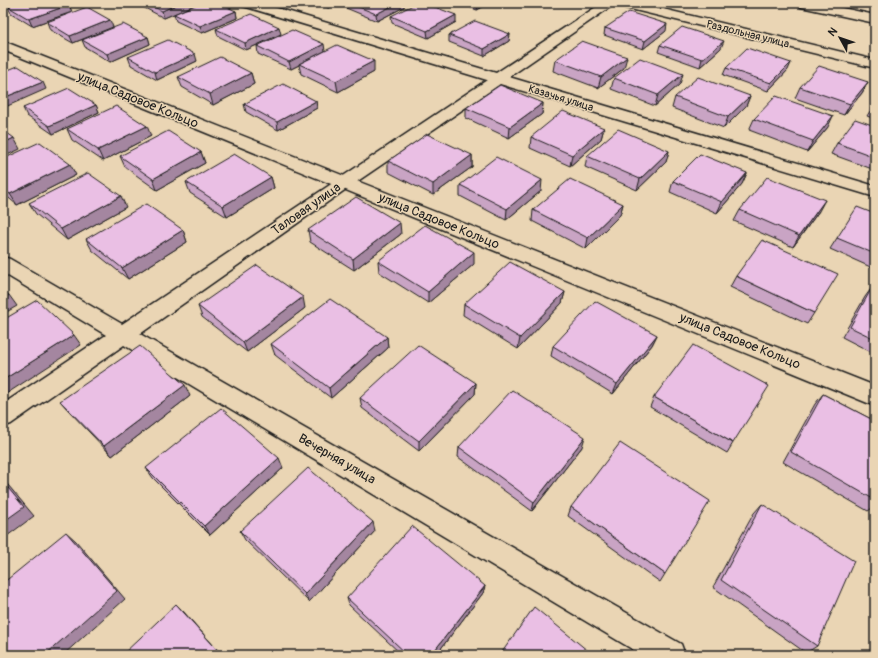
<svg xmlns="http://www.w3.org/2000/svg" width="878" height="658" viewBox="0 0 878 658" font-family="Pangolin,sans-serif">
<rect width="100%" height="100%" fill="#ead5b4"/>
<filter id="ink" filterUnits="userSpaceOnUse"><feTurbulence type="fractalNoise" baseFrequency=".025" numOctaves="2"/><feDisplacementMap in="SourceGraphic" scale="8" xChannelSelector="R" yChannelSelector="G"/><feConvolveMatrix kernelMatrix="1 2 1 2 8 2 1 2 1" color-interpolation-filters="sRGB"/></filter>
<g filter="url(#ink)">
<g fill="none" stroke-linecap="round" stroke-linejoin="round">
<defs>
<path id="street" d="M241 3H260L496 73 602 3H616L509 77 875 186V197L500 84 349 187 140 334 681 644 685 655H642L124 345 11 424 3 427V404L106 335 3 273V257L10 259 122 324 487 80 243 6Z"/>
<path id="secondary" d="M616 3H638L875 60V68L618 6Z
M795 3H819L875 15V23L801 7Z
M3 41 875 386V406L3 50Z"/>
</defs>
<use href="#street" stroke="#1c1c1c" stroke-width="3"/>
<use href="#secondary" stroke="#1c1c1c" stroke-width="3"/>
<use href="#street" fill="#ead5b4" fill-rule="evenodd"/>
<use href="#secondary" fill="#ead5b4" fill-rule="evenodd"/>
</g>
<path fill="#c9a4c4" stroke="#1c1c1c" d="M138 3H200L164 18 139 5Z
M316 3H338L328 8Z
M345 3H404V7L377 21 346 8Z
M458 3H490L477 10Z
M69 5 72 12 32 26 11 13 7 6Z
M236 11 237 18 202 33 176 21 174 14Z
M391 16 456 22 428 38 392 23Z
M47 22 113 27 73 43 50 30Z
M605 28 666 31 643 49 604 35Z
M216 29 281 34 246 50 218 36Z
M510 34 509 41 484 56 449 42V35Z
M148 37 150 44 110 62 85 47 82 40Z
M660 45 721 48 700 67 658 52Z
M257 46 325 50 374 72 338 92 301 74 299 65 291 69 258 54Z
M128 57 197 61 157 80 131 65Z
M555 60 624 68 598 88 553 71Z
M726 68 788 70 768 91 723 75Z
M251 73 254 84 213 105 182 87 178 77Z
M614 78 680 84 655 106 611 89Z
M868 82 862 93 844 115 795 98 800 87Z
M750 96 746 106 724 128 672 108 675 97Z
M316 101 317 108 278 130 246 112 244 104Z
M543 103 542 114 509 138 466 118V108Z
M875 103V119L867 116Z
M96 105 99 112 53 134 27 116 23 108Z
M754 119 828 127 807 152 749 130Z
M875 126V170L831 154 837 143Z
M604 128 601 139 570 166 530 148 531 137Z
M67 129 151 136 103 161 72 140Z
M669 151 666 162 637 190 585 167 587 156Z
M201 152 205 163 157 190 125 167 120 156Z
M472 155V167L433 195 388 172V161Z
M3 159 76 175 17 205 3 193Z
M747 173 742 184 717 213 670 192 673 181Z
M271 177 274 188 227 217 190 193 186 182Z
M460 185 541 191 506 220 460 196Z
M29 203 126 207 67 240 36 214Z
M623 204 620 215 586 249 532 221 533 210Z
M740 210 819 211 793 247 734 221Z
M875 214V269L830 249 837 238Z
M183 230 187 242 128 279 92 250 86 239Z
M308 230 401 234 354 270 310 242Z
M378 261 474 264 428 303 379 272Z
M736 276 814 313 807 324 730 287Z
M873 286 875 287V354L842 337 865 297Z
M565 292 562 303 518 349 463 315 464 304Z
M198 306 305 308 247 352 202 317Z
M657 335 652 345 613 394 551 356 553 346Z
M387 337 388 348 331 398 275 355 271 344Z
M476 383 475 394 419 451 362 408 360 398Z
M823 394 875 421V506L868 511 783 462 815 404Z
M190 396 112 456 69 411 60 401Z
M654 397 733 443 727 453 650 407Z
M459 447H582L532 511 458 457Z
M146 468H283L210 535 153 478Z
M762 504 817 646 806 653 713 587 754 513Z
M571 507 665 574 660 582 568 516Z
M240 531H375L309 602 245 540Z
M485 586 483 593 436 655H402L349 605 347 598Z"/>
<path fill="#a486a0" stroke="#1c1c1c" d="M180 3H200L164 18 162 11Z
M327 3H338L328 8Z
M398 3H404V7L377 21 376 14Z
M478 3H490L477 10Z
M69 5 72 12 32 26 29 19Z
M236 11 237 18 202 33 200 26Z
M456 15V22L428 38 427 31Z
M110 20 113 27 73 43 70 36Z
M667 24 666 31 643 49 645 41Z
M279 27 281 34 246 50 245 43Z
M510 34 509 41 484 56V49Z
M148 37 150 44 110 62 107 54Z
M724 41 721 48 700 67 702 59Z
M324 44 325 51 299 64V65L291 69 289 62Z
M195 54 197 61 157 80 155 72Z
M627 57 624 68 598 88 601 77Z
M374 61V72L338 92 336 81Z
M791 63 788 70 768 91 771 83Z
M251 73 254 84 213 105 210 94Z
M683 74 680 84 655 106 658 95Z
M43 82 46 89 3 108V98Z
M868 82 862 93 844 115 850 104Z
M750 96 746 106 724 128 728 117Z
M316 101 317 108 278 130 277 122Z
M543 103 542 114 509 138 510 127Z
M96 105 99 112 53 134 49 126Z
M833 116 828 127 807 152 813 141Z
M147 126 151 136 103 161 98 150Z
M604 128 601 139 570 166 572 155Z
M14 138 20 149 3 157V143Z
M669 151 666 162 637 190 640 179Z
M201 152 205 163 157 190 153 179Z
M472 155V167L433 195V184Z
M70 164 76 175 17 205 10 194Z
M747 173 742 184 717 213 722 202Z
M271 177 274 188 227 217 223 206Z
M542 180 541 191 506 220 507 209Z
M121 196 126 207 67 240 61 229Z
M825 200 819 211 793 247 799 236Z
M623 204 620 215 586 249 588 238Z
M400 223 401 234 354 270 353 259Z
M183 230 187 242 128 279 122 268Z
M474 252V264L428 303V292Z
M565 292 562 303 518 349 520 338Z
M9 295 17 306 3 314V299Z
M303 297 305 308 247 352 243 342Z
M74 335 81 345 6 394 3 391V380Z
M657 335 652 345 613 394 617 384Z
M387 337 388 348 331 398 329 388Z
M476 383 475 394 419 451V441Z
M185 385 190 396 112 456 104 446Z
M585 437 582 447 532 511 534 502Z
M279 458 283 468 210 535 204 526Z
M3 479 34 516 3 539Z
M373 522 375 531 309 602 305 594Z
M66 532 76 541 125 599 63 655H45Z
M485 586 483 593 436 655H431Z
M176 604 183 611 222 655Z"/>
<path fill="#eabfe4" stroke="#1c1c1c" d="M17 3H66L69 5 29 19 7 6Z
M146 3H180L162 11Z
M200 3H218L236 11 200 26 174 14Z
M349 3H398L376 14Z
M417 3H424L456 15 427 31 391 16Z
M87 7 110 20 70 36 47 22Z
M629 12 667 24 645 41 605 28Z
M251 14 279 27 245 43 216 29Z
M475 21 510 34 484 49 449 35Z
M123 24 148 37 107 54 82 40Z
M682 27 724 41 702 59 660 45Z
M292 30 324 44 289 62 257 46Z
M168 40 195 54 155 72 128 57Z
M582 41 627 57 601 77 555 60Z
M337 45 374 61 336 81 299 64Z
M747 48 791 63 771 83 726 68Z
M220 57 251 73 210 94 178 77Z
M640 58 683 74 658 95 614 78Z
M18 66 43 82 3 98V72Z
M819 66 868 82 850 104 800 87Z
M698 77 750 96 728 117 675 97Z
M283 84 316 101 277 122 244 104Z
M500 85 543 103 510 127 466 108Z
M69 88 96 105 49 126 23 108Z
M776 96 833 116 813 141 754 119Z
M116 106 147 126 98 150 67 129Z
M563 111 604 128 572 155 531 137Z
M855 119 875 126V157L837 143Z
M618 129 669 151 640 179 587 156Z
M3 130 14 138 3 143Z
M168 131 201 152 153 179 120 156Z
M427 134 472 155 433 184 388 161Z
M40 142 70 164 10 194 3 188V159Z
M234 154 271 177 223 206 186 182Z
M700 154 747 173 722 202 673 181Z
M496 157 542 180 507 209 460 185Z
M88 173 121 196 61 229 29 203Z
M767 177 825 200 799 236 740 210Z
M570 179 623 204 588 238 533 210Z
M356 197 400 223 353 259 308 230Z
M146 204 183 230 122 268 86 239Z
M857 207 875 214V254L837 238Z
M425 225 474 252 428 292 378 261Z
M762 240 838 274 814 313 736 276Z
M510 262 565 292 520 338 464 304Z
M257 265 303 297 243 342 198 306Z
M873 286 875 287V339L850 327Z
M3 289 9 295 3 299Z
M330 299 387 337 329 388 271 344Z
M37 300 74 335 3 380V320Z
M595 301 657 335 617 384 553 346Z
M418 345 476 383 419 441 360 398Z
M693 345 769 386 733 443 654 397Z
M140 346 185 385 104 446 60 401Z
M512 390 585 437 534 502 459 447Z
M823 394 875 421V500L791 452Z
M221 408 279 458 204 526 146 468Z
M620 443 710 501 665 574 571 507Z
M308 468 373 522 305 594 240 531Z
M3 482 24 507 3 522Z
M762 504 854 561 817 646 721 580Z
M412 526 485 586 431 655H408L347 598Z
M66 532 117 591 45 655H3V583Z
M176 604 222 655H122Z
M534 607 593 655H500Z"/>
</g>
<g text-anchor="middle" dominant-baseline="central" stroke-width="3" stroke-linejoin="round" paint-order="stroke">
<g font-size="11" fill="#1c1c1c" stroke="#ead5b4">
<text transform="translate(748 34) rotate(14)">Раздольная улица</text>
<text transform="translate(561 98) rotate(17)">Казачья улица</text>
</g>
<g font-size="13" fill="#1c1c1c" stroke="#ead5b4">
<text transform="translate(138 100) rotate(22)">улица Садовое Кольцо</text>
<text transform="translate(306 209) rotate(-35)">Таловая улица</text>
<text transform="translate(439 221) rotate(22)">улица Садовое Кольцо</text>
<text transform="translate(740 341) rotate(22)">улица Садовое Кольцо</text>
<text transform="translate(337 459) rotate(30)">Вечерняя улица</text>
</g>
</g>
<rect width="878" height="658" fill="none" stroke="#ead5b4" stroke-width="16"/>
<rect x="8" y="8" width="862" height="642" fill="none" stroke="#1c1c1c" stroke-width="1.5" filter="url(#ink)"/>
<g transform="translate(840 38) rotate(310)" stroke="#ead5b4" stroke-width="3" paint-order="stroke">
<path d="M0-3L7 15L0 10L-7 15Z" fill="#1c1c1c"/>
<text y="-6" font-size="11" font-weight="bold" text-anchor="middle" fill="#1c1c1c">N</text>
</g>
</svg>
